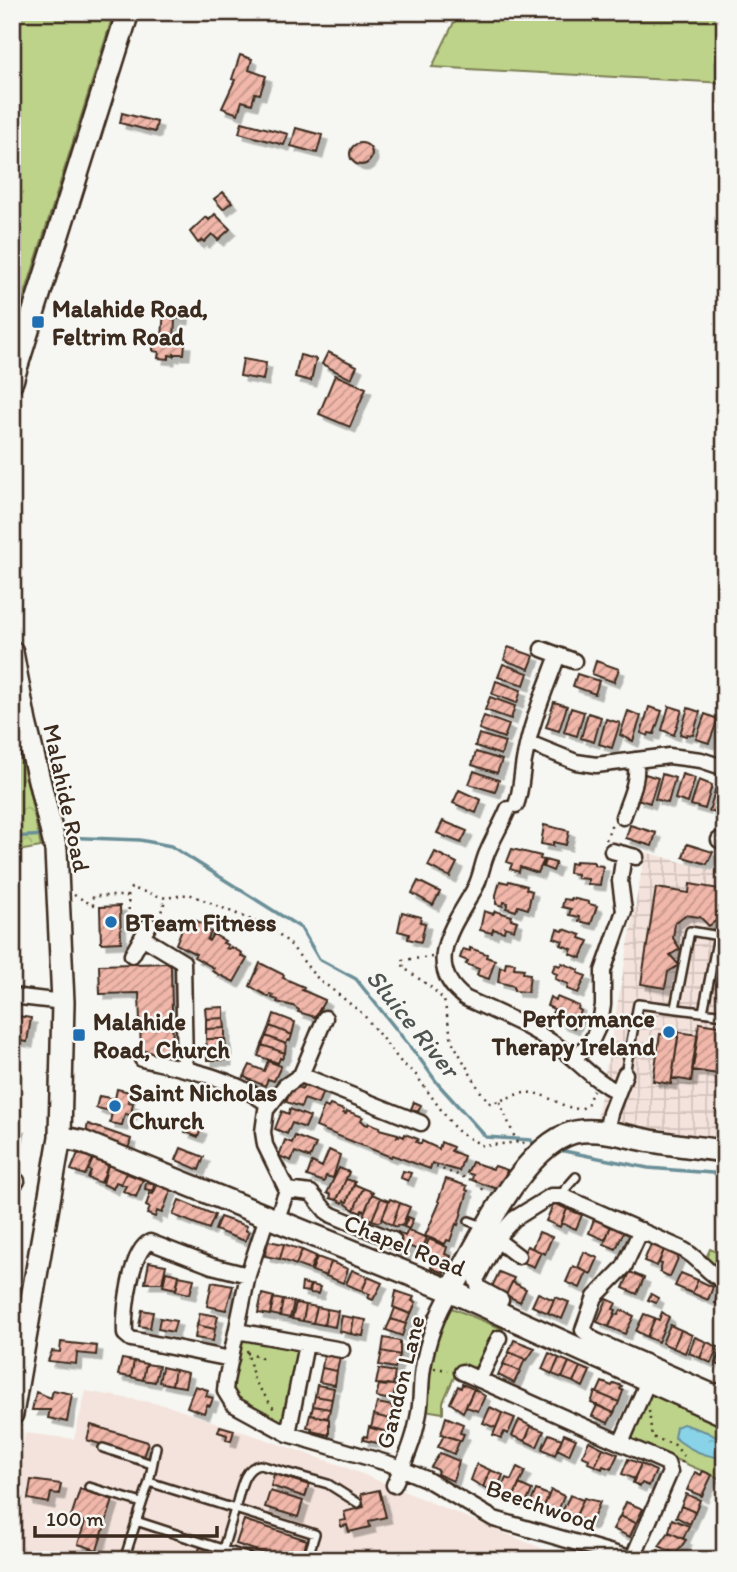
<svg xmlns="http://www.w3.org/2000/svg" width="737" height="1572" viewBox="0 0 737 1572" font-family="Itim,sans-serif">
<defs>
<pattern id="industrial-grid" width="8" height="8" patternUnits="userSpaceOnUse" patternTransform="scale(1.75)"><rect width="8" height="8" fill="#f4e3dc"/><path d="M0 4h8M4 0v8" fill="none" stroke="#d2c3bc"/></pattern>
<pattern id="forest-crowns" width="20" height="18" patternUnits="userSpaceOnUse" patternTransform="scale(1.75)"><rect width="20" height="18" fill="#bcd389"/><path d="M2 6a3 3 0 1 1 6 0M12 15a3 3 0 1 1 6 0" fill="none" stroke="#a2b576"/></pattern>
<pattern id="water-ripples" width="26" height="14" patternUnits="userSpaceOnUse" patternTransform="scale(1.75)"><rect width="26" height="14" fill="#89d3e9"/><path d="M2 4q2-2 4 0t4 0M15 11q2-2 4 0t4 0" fill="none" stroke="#77b5c7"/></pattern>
<pattern id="building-hatch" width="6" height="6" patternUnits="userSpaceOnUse" patternTransform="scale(1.75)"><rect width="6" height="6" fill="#f1b7aa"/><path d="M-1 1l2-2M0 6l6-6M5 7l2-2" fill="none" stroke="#c4958a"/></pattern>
<filter id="shadow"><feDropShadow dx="5.5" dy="5.5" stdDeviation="0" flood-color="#0004"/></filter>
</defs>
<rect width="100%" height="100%" fill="#f6f6f2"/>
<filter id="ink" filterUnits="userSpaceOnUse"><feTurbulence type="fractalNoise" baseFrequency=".0143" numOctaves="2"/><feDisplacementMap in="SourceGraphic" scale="14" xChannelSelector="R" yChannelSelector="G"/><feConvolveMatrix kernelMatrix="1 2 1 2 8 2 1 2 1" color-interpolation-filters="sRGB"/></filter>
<g filter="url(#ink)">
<path fill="#f4e3dc" d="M86 1391 165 1405 340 1465 570 1560H12V1523L25 1433 74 1439Z"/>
<path fill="url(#industrial-grid)" d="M645 852 725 874V1148L595 1128Z"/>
<path fill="#bcd389" stroke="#7c7e54" stroke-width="2" d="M12 12H114L14 329 12 328Z
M459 12H725V83L432 67Z
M710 1249 725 1256V1278L705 1260Z
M447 1306 503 1329 501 1334 493 1331 476 1366 473 1368 460 1364 443 1402V1413L424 1410 430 1349Z
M241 1335 297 1349 298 1354 286 1417 281 1424 231 1397 229 1385Z
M650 1388 725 1419V1481L629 1439Z"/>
<path fill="url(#forest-crowns)" stroke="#7c7e54" stroke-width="2" d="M12 712 41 847 12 852Z"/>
<path fill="url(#water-ripples)" stroke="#6a8f98" stroke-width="2" d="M683 1424 707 1432 725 1442V1458C706 1457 688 1449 674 1437L676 1427Z"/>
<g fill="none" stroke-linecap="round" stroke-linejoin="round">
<path stroke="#6a8f98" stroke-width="3.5" d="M12 837 46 835
M60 837 140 840 171 846 301 928 319 959 356 979 420 1059 438 1084 486 1137 531 1140 534 1146
M559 1150 648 1168 725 1174"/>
</g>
<path fill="url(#building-hatch)" stroke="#3b2a1e" stroke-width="2" filter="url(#shadow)" d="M240 55 252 59 249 70 266 76 260 94 255 93 252 104 242 101 238 114 222 108 235 80 232 79Z
M122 113 157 122 155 132 120 123Z
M242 122 288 134 284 145 239 133Z
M296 128 322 135 317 153 291 146Z
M350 154a11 11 0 1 1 22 0a11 11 0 1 1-22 0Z
M223 192 232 202 223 209 214 199Z
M215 214 230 229 218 240 212 234 204 242 202 240 198 243 190 232 206 217 209 220Z
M164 308 184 309 183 319 175 318 174 342 185 343 184 354H174V356L169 355V359L158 358 159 352 153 351V338L162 339Z
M328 352 357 366 351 379 322 364Z
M300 355 316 359 311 381 295 377Z
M243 359 266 363 263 380 240 376Z
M335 375 366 388 350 427 319 414Z
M508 647 534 656 529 669 504 660Z
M596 661 619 669 614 682 592 674Z
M503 664 528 673 524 685 498 677Z
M577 674 599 681 595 694 573 686Z
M496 681 521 690 517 703 492 694Z
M490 697 515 706 511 719 485 710Z
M554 702 567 706 559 731 546 727Z
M669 706 682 710 674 735 662 730Z
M649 707 662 711 654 734 649 733 648 736 641 733Z
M571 708 584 712 577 736 564 732Z
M688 708 700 712 693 735 687 734 686 736 680 734Z
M628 711 641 716 633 741 620 735Z
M588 713 601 717 594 742 581 738Z
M705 714 718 719 709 743 696 739Z
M484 716 509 725 504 738 479 729Z
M606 719 620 723 612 748 599 744Z
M479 734 505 742 501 755 475 746Z
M476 752 502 760 497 773 472 765Z
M474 771 499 780 495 792 469 784Z
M645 774 658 778 650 803 637 799Z
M662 774 675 778 668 803 655 799Z
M682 774 695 778 688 803 675 799Z
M699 780 712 785 705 809 691 805Z
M716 787 725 790V806L722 815 709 811Z
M459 790 481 800 476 813 453 803Z
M443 821 467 831 461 843 437 833Z
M544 825 569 831 566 845 553 842V846L541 844Z
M630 825 656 833 652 846 626 838Z
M687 844 713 852 707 864 683 857Z
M512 849 541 856 540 859 544 860 538 873 520 867 519 872 510 869 512 864 507 862Z
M435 852 457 863 450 877 428 866Z
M545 860 556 863 553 871 543 867Z
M575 861 594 862V865L603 866 600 885 588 884V879L577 878V874L569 873 570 863 575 864Z
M418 881 440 892 433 905 412 893Z
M500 881 508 883 509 881 527 886 526 889 532 891 528 909 518 906 516 911 506 908 508 903 504 902 503 906 496 904V895Z
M690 884 725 890V920L718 919 709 926 700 917 685 915 675 923 673 938 680 949 670 955 679 965 668 972 665 988 641 984 656 888 689 893Z
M571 898 589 902V904L597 906 591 924 579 921 580 917 569 915 571 909 562 907 564 899 571 900Z
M120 906 121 942 101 943 100 907Z
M484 911 493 914 495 911 512 916 511 919 517 921 514 930 505 927 504 932 493 929 492 933 480 930Z
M402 912 421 917 420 922 425 923 421 942 408 939 409 934 398 931Z
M186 919 193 923 195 920 207 926 205 929 211 932 207 940 209 941 213 934 225 941 223 943 228 945 226 948 229 949 231 947 242 953 241 956 247 959 234 982 212 971 214 968 194 957 196 954 176 944Z
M557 929 563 931 564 929 581 935 580 938 589 941 581 958 570 954 572 949 561 945 563 941 554 938Z
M470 948 487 954 486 957 495 960 489 979 477 975 479 969 466 964 468 961 460 958 463 949 470 951Z
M506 962 515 963 514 968 524 969 523 973 530 974 528 992 514 991V986L498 982 500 967 505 968Z
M168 963 171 967 173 1053H141L139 993 100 994 99 965Z
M260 963 284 975 283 978 304 987 302 990 325 1000 315 1017 298 1012 299 1010 293 1006 277 1002 278 1000 272 998 273 995 270 994 269 997 250 986Z
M562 963 579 970 578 973 586 976 578 993 567 989 568 984 555 979 557 974 552 972 555 964 560 966Z
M550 997 556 1000 557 997 579 1006 578 1009 581 1011 574 1028 559 1022 561 1017 552 1014 554 1009 547 1006Z
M224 1007V1018L206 1019 205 1008Z
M274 1014 295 1022 292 1035 270 1026Z
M12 1015 18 1016 15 1040H12Z
M18 1016 31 1018 27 1042 15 1040Z
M224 1018 225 1028 206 1029V1019Z
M699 1023 725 1027 724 1075 692 1070Z
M270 1026 292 1035 290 1041 288 1040 286 1044 266 1036Z
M225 1028V1039H206V1029Z
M679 1032 698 1035 691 1081 672 1078Z
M660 1034 678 1037 671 1084 653 1081Z
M266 1036 286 1044 285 1053 262 1045Z
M206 1039H225L226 1049 207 1050Z
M262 1045 285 1053 282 1059 280 1058 278 1063 258 1056Z
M226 1049V1060H207V1050Z
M268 1061 281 1066 274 1081 268 1079 265 1086 244 1077 250 1065 264 1071Z
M304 1083 323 1091 318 1104 304 1099 301 1107 286 1102 293 1085 302 1089Z
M117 1089 130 1092 128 1102 133 1103 131 1115 125 1114 122 1125 110 1123 112 1111 96 1108 99 1096 115 1099Z
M414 1102 421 1105 418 1112 411 1109Z
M330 1105 344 1110 343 1113 346 1114 347 1111 363 1117 361 1120 365 1124 368 1125 369 1123 380 1127 379 1129 398 1134 397 1137H399L400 1135 404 1137 405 1134 418 1139 416 1142 421 1144 422 1141 439 1149 441 1142 453 1147 451 1151 464 1156 459 1171 432 1163 430 1169 392 1155 391 1157 316 1127 324 1106 328 1108Z
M290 1109 310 1117 305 1128 292 1123 287 1134 275 1129 282 1111 289 1114Z
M88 1124 131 1139 129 1146 124 1151 85 1136Z
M188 1124 201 1129 198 1137 185 1132Z
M12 1126 19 1127 14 1151H12Z
M295 1136 316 1144 310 1158 295 1152 291 1161 279 1156 285 1140 292 1143Z
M181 1148 204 1157 199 1170 176 1160Z
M329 1150 340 1155 333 1178 326 1176 324 1182 307 1176 312 1162 322 1167Z
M78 1153 93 1159 85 1175 71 1170Z
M93 1159 108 1165 101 1183 88 1178 91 1171 88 1170Z
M472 1162 493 1169 495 1166 507 1170 500 1190 472 1180 473 1175 467 1173Z
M108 1165 126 1173 121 1184 116 1182 113 1189 103 1184Z
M339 1168 349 1172 337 1200 330 1198 331 1195 327 1193Z
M403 1171 411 1173 408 1181 401 1178Z
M126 1173 143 1180 136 1197 123 1191 126 1186 121 1184Z
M346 1179 355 1182 347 1202 344 1201 343 1203 337 1200Z
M446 1179 467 1186 466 1190 468 1191 458 1225 456 1224 450 1241 447 1240 445 1244 425 1236 440 1202 438 1201Z
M146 1183 154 1184 153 1191 145 1189Z
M354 1184 363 1188 354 1210 346 1204Z
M157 1185 171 1190 162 1213 157 1211 155 1217 147 1214 150 1208 146 1206 150 1193 153 1194Z
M363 1188 373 1192 365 1211 362 1210 361 1213 354 1210Z
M372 1194 381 1198 372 1220 365 1217 364 1213Z
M381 1198 389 1201 381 1221 378 1222 372 1220Z
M390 1199 400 1203 392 1225 382 1219Z
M179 1200 215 1215 209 1229 173 1215Z
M400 1203 410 1207 402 1226 398 1225 397 1227 392 1225Z
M554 1203 567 1209 560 1227 546 1221Z
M567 1209 582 1215 576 1229 561 1223Z
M220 1217 247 1226 245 1230 249 1232 245 1241 215 1230Z
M408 1217 413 1219 409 1229 404 1227Z
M594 1219 611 1226 605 1240 589 1233Z
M611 1226 624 1231 616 1249 604 1244Z
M408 1230 427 1238 421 1251 408 1246 405 1254 391 1249 398 1232 405 1236Z
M539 1232 552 1237 545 1254 532 1248Z
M429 1239 447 1247 445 1254 451 1256 444 1273 431 1268 435 1257 423 1253Z
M268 1241 284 1244 280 1259 265 1256Z
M284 1244 302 1250 296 1265 280 1259Z
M651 1244 664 1250 657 1266 644 1261Z
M527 1246 541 1252 534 1267 520 1261Z
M302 1250 316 1256 310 1270 296 1265Z
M664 1250 679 1256 670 1277 660 1272 662 1264 659 1263Z
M584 1252 598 1258 591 1274 578 1268Z
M317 1257 331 1262 326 1276 312 1271Z
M149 1262 166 1265 162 1283H145Z
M331 1262 348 1269 343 1283 326 1276Z
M573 1266 587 1272 580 1288 566 1282Z
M352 1270 368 1277 362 1291 346 1284Z
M166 1272 179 1275 176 1289 163 1286Z
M499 1272 514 1278 506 1295 491 1289Z
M630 1272 644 1278 637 1294 623 1288Z
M681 1273 698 1280 692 1293 675 1286Z
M179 1276 194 1279 190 1294 176 1291Z
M368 1277 382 1283 373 1300 368 1298 370 1294 362 1291Z
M698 1280 713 1287 708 1300 692 1293Z
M212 1282 233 1286 226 1310 207 1306Z
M512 1282 526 1289 520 1302 506 1295Z
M302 1283 310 1285 308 1292 301 1291Z
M311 1285 320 1287 318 1294 310 1293Z
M396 1291 414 1297 412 1301 416 1302 411 1314 393 1307Z
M720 1291 725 1293V1308L715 1303Z
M538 1293 554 1300 548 1313 532 1306Z
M262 1294 274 1297 270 1315 258 1313Z
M651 1294 658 1298 656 1303 648 1300Z
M555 1297 569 1302 562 1319 548 1313Z
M273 1298 283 1300 280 1316 270 1314Z
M607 1299 616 1303 613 1309 616 1310 609 1327 597 1322Z
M283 1300 294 1302 290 1318 280 1316Z
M296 1303 306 1305 303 1321 292 1319Z
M306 1305 317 1307 313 1323 303 1321Z
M317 1307 327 1309 324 1325 313 1323Z
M395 1308 410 1314 406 1324 391 1319Z
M327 1309 338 1311 335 1327 324 1325Z
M142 1310 153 1312 150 1328 139 1326Z
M621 1310 634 1316 625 1334 609 1327 615 1314 618 1315Z
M662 1312 669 1317 658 1342 647 1337 655 1318 659 1320Z
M200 1313 218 1316 215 1329 197 1325Z
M644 1314 655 1318 647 1337 636 1331Z
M342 1316 354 1318 351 1334 339 1331Z
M160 1318 176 1321 173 1332 158 1329Z
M354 1318 366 1320 363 1336 351 1334Z
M391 1319 406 1324 402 1336 386 1330Z
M197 1325 215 1329 213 1341 195 1338Z
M670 1325 681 1330 673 1348 662 1343Z
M681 1330 692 1335 685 1353 673 1348Z
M695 1337 707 1342 700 1358 689 1353Z
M384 1338 400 1341V1355L382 1351Z
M514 1340 535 1348 527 1360 509 1352Z
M61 1342 97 1346 96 1355 77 1353 76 1364 48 1361 52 1351 60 1352Z
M707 1342 718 1347 711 1363 700 1358Z
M723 1346 725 1347V1368L715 1363Z
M382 1351 400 1355 395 1368 379 1365Z
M509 1352 525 1359 520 1371 503 1364Z
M549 1353 559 1358 552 1374 542 1369Z
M324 1354 340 1357 337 1371 322 1368Z
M559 1358 569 1362 562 1378 552 1374Z
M122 1359 134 1361 131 1377 118 1375Z
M134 1361 146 1364 143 1380 131 1377Z
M569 1362 580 1367 573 1382 562 1378Z
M146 1364 159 1366 155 1382 143 1380Z
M503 1364 520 1371 514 1383 498 1375Z
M162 1367 175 1370 172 1385 159 1382Z
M580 1367 590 1371 583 1387 573 1382Z
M322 1368 337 1371 335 1385 319 1382Z
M379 1369 395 1372 393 1385 376 1384Z
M175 1370 188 1373 185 1387 172 1385Z
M602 1382 612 1386 614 1383 622 1386 620 1389 623 1391 619 1402 597 1393Z
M387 1384 397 1386 392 1400 376 1397 379 1385 386 1386Z
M462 1384 474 1389 463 1412 450 1403 458 1386 461 1388Z
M317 1385 334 1388 332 1399 315 1396Z
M195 1386 208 1390 206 1396 213 1398 210 1406 207 1405 204 1413 187 1407Z
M474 1389 485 1396 478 1411 466 1407Z
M53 1390 72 1394 67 1422 48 1418 50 1410H32L36 1392 51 1398Z
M595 1392 619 1402 614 1413 591 1403Z
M315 1396 332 1399 330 1409 313 1406Z
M377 1403 393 1406 390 1419 374 1415Z
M597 1405 614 1413 608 1423 592 1416Z
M313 1406 330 1409 328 1418 311 1415Z
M490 1407 502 1413 496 1428 483 1423Z
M502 1413 515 1418 508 1434 504 1432 501 1438 493 1435Z
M310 1415 329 1419V1435L311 1431 312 1428 307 1427Z
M374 1415 390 1419 387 1432 371 1428Z
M446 1417 463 1424 460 1433 464 1434 461 1441 441 1434Z
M519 1420 531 1426 525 1441 512 1436Z
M91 1425 148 1442 143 1457 87 1440Z
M220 1426 234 1430 231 1441 226 1440 227 1435 218 1432Z
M531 1426 544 1431 537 1447 525 1441Z
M369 1427 388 1432 386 1442H382V1444L363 1440 364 1436 367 1437Z
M549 1434 562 1439 555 1455 542 1449Z
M564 1434 576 1439 569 1455 557 1449Z
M444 1435 460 1440 454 1454 438 1447Z
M589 1441 603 1448 595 1466 588 1463 589 1459 582 1456Z
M603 1448 618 1454 611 1469 603 1466 602 1469 595 1466Z
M440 1453 459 1461 453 1481 437 1474 438 1470 431 1467Z
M628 1459 641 1464 634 1479 622 1474Z
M477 1464 490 1470 483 1487 471 1480Z
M641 1464 656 1471 649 1486 642 1483 640 1486 633 1483Z
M517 1467 525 1471 512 1501 500 1493 506 1478 511 1480Z
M490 1470 503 1475 496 1491 483 1487Z
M703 1471 712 1475 702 1496 687 1490 695 1472 701 1475Z
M274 1474 309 1485 305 1497 271 1486Z
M31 1480 61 1484 59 1494 51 1493 49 1503 28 1499Z
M519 1484 532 1490 526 1504 512 1501Z
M80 1489 113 1500 97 1550 78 1544 85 1522 71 1517Z
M379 1490 386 1517 369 1521 370 1527 349 1532 347 1525 341 1527 340 1521 346 1520 344 1512 364 1507 361 1494Z
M536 1490 549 1495 542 1511 530 1505Z
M551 1490 564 1496 558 1511 544 1506Z
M270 1491 303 1501 298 1517 265 1507Z
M686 1494 700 1500 695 1512 681 1506Z
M570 1495 583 1500 575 1518 563 1510Z
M584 1498 600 1502 591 1523 588 1524 576 1516Z
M626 1502 643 1509 636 1523 620 1516Z
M681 1506 695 1512 690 1524 676 1517Z
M620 1516 636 1523 630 1537 613 1529Z
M672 1519 689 1526 683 1539 669 1532Z
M244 1520 307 1540 301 1560H286L236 1544Z
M669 1532 686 1540 676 1554 659 1546Z
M200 1547 217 1553 215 1560H196Z
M658 1550 674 1557 673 1560H654Z
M388 1552 394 1554 392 1560H385Z"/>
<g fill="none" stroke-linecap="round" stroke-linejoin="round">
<defs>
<path id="lane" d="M675 1008 690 931 725 937
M703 1012 718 936
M625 1074 638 1004 725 1015
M560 1195 576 1177
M469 1221 483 1226
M103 1448 152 1464
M149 1482 235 1509C240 1494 242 1467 260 1465L328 1484 358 1503
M89 1487 142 1503
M136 1521 256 1560
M223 1549 235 1509 315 1534 307 1560
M12 1556 27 1560
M124 1560 149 1482 156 1447"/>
<path id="street" d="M542 649 574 661
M529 743 576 762 596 765 669 756 701 760 725 768
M516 805C522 789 521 773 525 756 531 722 546 688 558 655
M508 809C502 824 493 838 487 853 482 864 481 877 475 888 455 924 421 964 465 998 495 1012 526 1024 553 1043 576 1058 592 1080 618 1092
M623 817C629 799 640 778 635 760
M719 840 725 842
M612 851 636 857
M142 937 183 962 185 1069
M132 955 149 925
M12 996 63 1002
M142 1059C185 1069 233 1077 269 1105
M574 1059 592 1040 600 1023 603 1005V971L624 911 620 881 624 854
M301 1075 421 1123
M606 1132 610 1113 625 1074
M12 1180 17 1181
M287 1190 311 1193 326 1211 332 1215 393 1240
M267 1217 248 1275 226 1381 225 1391 233 1404 288 1434 390 1464 426 1479 494 1519 633 1559
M276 1221 287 1190 265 1145 263 1132 266 1110 285 1086 301 1075 325 1018
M641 1230 624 1267 595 1297 583 1330 594 1340 711 1391 725 1392
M497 1240 518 1256
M501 1300 479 1288 476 1280 500 1234 514 1219 551 1196H562L682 1249C699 1257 707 1274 725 1282
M237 1331 342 1350
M231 1359 131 1339 125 1334C124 1313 130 1250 150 1242L212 1266 248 1275
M462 1372 621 1443
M479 1380 499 1338
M288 1434 306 1344
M394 1485C404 1463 414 1442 418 1418 422 1402 420 1385 423 1368 427 1342 437 1314 451 1291
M632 1560 670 1472 667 1463 621 1443 648 1381"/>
<path id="secondary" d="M12 381 128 12
M12 652 25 722 56 850 63 1002 60 1137 12 1414
M60 1137 83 1142 451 1291 725 1415
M451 1291C477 1247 526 1135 582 1131 604 1129 629 1137 651 1141 675 1145 700 1148 725 1151"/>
</defs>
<use href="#lane" stroke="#3b2a1e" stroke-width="12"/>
<use href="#street" stroke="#3b2a1e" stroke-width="19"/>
<use href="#secondary" stroke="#3b2a1e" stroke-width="26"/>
<path stroke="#3b2a1e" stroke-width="2.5" stroke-dasharray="2 5" stroke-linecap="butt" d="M606 840 612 823
M74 895 93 905V896H127
M159 918 166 898
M130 931 128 896 131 888 166 898 189 894 273 929 290 944 315 976 363 1014 400 1061 416 1075 452 1125 460 1133 483 1146 520 1142 528 1144
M432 957 402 960 404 968 432 988 444 1000 452 1041 480 1091 490 1103C506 1101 516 1091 533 1093 551 1096 563 1109 581 1109L587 1105 593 1090
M500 1102 517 1143
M436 1167 485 1185 482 1190
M12 1211 15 1192
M247 1350 254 1380 276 1412
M247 1353 260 1356 263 1360
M434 1368 448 1370
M649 1411 652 1437 675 1445 684 1457 681 1465"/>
<use href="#lane" stroke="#f6f6f2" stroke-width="7"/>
<use href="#street" stroke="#f6f6f2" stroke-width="14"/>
<use href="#secondary" stroke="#f6f6f2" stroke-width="21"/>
</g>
</g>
<g fill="#1f6fb2" stroke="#f6f6f2" stroke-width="2.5">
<rect x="31" y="315" width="14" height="14" rx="3.5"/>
<circle cx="111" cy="922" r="7"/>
<circle cx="669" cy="1032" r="7"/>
<rect x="72" y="1028" width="14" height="14" rx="3.5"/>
<circle cx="115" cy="1106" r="7"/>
</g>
<g text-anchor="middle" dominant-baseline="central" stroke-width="5" stroke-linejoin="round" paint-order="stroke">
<g font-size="24" font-weight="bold" fill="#3b2a1e" stroke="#f6f6f2" text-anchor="start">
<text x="52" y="308">Malahide Road,<tspan x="52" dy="28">Feltrim Road</tspan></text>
<text x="125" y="922">BTeam Fitness</text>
<text x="655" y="1018" text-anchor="end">Performance<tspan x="655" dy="28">Therapy Ireland</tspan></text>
<text x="93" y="1021">Malahide<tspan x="93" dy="28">Road, Church</tspan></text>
<text x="129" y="1092">Saint Nicholas<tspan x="129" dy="28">Church</tspan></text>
</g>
<g font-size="24" fill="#3b2a1e" stroke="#f6f6f2">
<text transform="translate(67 798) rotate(78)">Malahide Road</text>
<text transform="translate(405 1245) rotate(22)">Chapel Road</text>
<text transform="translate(400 1382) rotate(-76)">Gandon Lane</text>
<text transform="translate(542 1505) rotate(19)">Beechwood</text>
</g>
<g font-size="26" font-style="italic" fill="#4e5451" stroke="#f6f6f2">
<text transform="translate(413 1023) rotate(51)">Sluice River</text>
</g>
</g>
<rect width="737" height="1572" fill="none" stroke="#f6f6f2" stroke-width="42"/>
<rect x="21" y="21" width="695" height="1530" fill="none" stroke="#3b2a1e" stroke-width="2.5" filter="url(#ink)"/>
<path d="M35 1526v10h182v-10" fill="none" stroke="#3b2a1e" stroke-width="3.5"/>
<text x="46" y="1526" font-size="21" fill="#3b2a1e" stroke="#f6f6f2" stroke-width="5" paint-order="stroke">100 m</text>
</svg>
